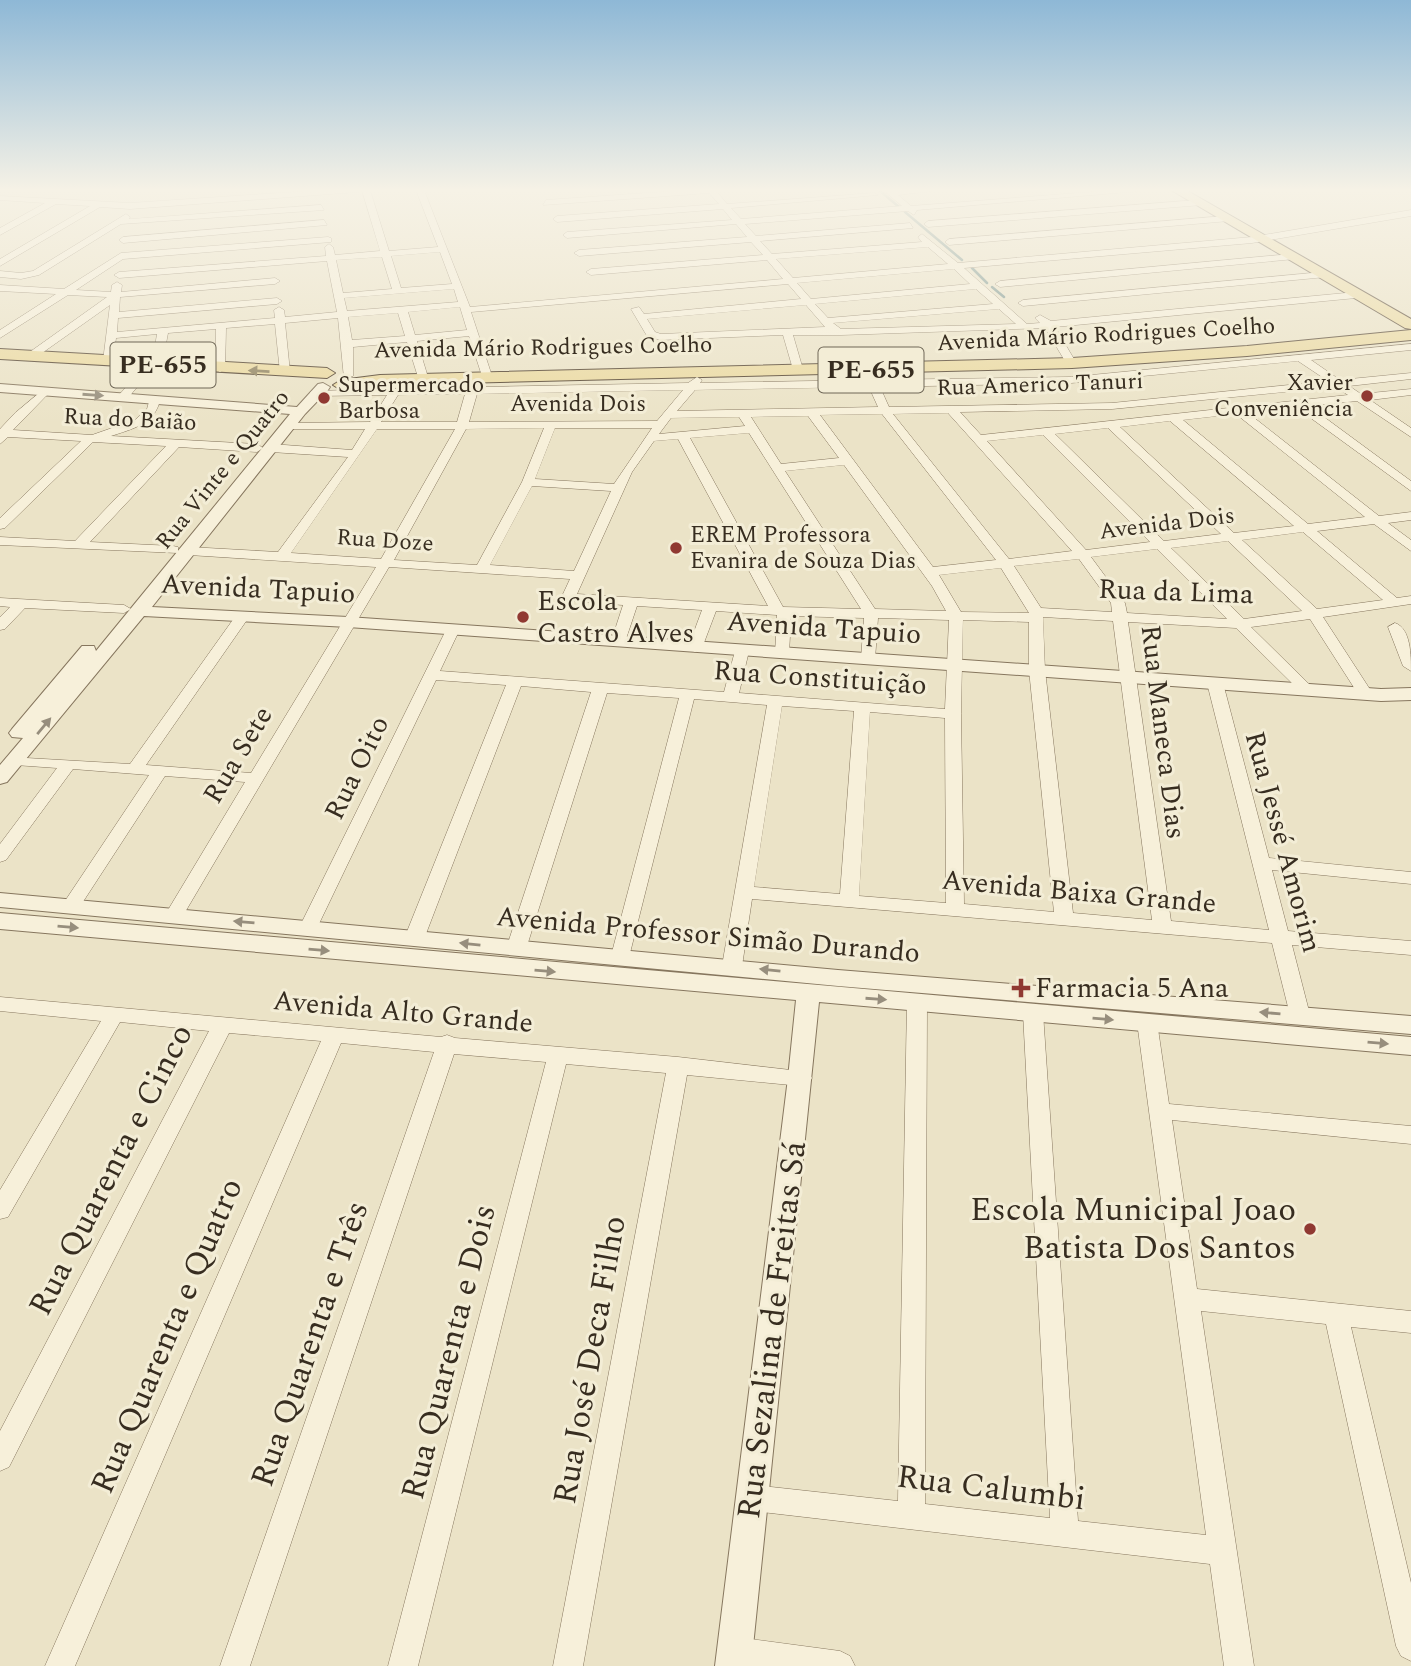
<svg xmlns="http://www.w3.org/2000/svg" width="1411" height="1666" viewBox="0 0 1411 1666" font-family="Spectral,serif">
<rect width="100%" height="100%" fill="#ebe3c7"/>
<g fill="none" stroke-linecap="round" stroke-linejoin="round">
<path stroke="#6f8d88" stroke-width="2.5" d="M879 190 899 207
M905 212 962 260
M972 268 987 283
M992 287 1004 297"/>
<defs>
<path id="minor" d="M323 190H361L357 192 130 209 100 207 0 266V259L90 206 56 204 0 235V228L45 203 0 200V196L130 203Z
M362 190H370L389 251 438 247 416 190H424L470 307 783 279 767 260 591 275 586 272 591 269 763 255 751 242 579 256 574 253 579 250 747 237 736 224 567 238 563 235 567 232 732 220 723 209 557 222 553 219 557 216 719 204 709 193 543 205 546 200 689 190H725L718 193 727 204 874 193 878 195 731 208 741 219 902 206 883 190H940L898 195 911 206 1116 190H1151L917 210 914 215 908 211 745 224 756 236 910 223 913 228 760 241 772 254 922 242 918 237 922 234 958 263 1252 237 1411 210V216L1252 243 964 268 1027 324 1040 323 1035 318 1040 315 1051 321 1356 292 1361 295 1356 298 1055 327 1074 359 1069 362 1065 361 1045 328 841 335H793L802 366 797 369 792 366 783 335 660 340 647 336 631 309 639 307 644 314 801 299 788 284 471 312 491 373 486 376 481 373 469 336 417 341 427 374 422 377 417 374 407 342 353 347V376L344 378 338 318 285 323 290 372 285 375 280 372 275 324 226 328 225 369 220 372 215 369 216 329 168 333 162 365 157 368 152 365 157 334 116 338 113 361 108 364 103 361 110 305 35 358H27V354L107 297 68 295 0 338V330L56 294 0 291V285L64 289 121 253 328 237 331 238V242L123 259 76 290 111 292 112 285 117 282 122 285 121 292 275 278 280 281 275 284 120 297 119 312 277 298 282 301 277 304 118 318 117 332 275 318 274 310 279 307 284 310 285 317 337 312 327 261 119 278 114 275 119 272 326 256 325 247 329 244 333 247 335 255 380 251ZM928 247 948 264 793 278 776 259ZM440 252 452 284 401 288 391 256ZM382 257 392 289 343 293 336 260ZM954 269 970 284 811 299 797 283ZM454 289 458 302 347 311 344 298ZM976 289 993 304 828 318 815 304ZM806 305 825 327 661 334 655 332 647 319ZM460 307 467 330 415 335 408 312ZM999 309 1016 324 841 329 833 323ZM398 313 405 336 352 340 348 317Z
M1199 200 1202 205 928 227 924 224 928 221Z
M321 205 324 210 121 224 39 275 21 279 0 277V271L21 273 33 271 126 214 130 217 129 219Z
M1226 216 1229 221 949 245 945 242 949 239Z
M324 220 327 225 123 243 119 240 123 237Z
M1292 254 1297 257 1295 259 1000 287 995 284 1000 281Z
M1323 272 1326 273V277L1023 306 1018 303 1023 300Z
M1411 344V350L1311 360 1340 380 1411 373V379L1349 386 1361 394 1411 389V395L1370 400 1411 428V437L1357 401 1309 406 1411 481V491L1297 408 1248 413 1379 516 1411 512V520L1388 523 1411 540V551L1374 524 1317 531 1397 598 1411 596V604L1323 617 1373 694 1370 697H1360L1310 619 1251 627 1312 687 1315 690 1312 693H1302L1236 628 1128 622 1171 921 1269 930 1207 683 1215 678 1223 683 1269 858 1411 872V884L1272 870 1288 931 1411 941V955L1292 945 1310 1015 1307 1020 1300 1022 1293 1020 1290 1015 1272 943 752 899 742 966 739 971H725L722 966 767 705 694 699 628 961H614L611 956 679 698 607 693 526 949 523 954H509L506 949 591 692 521 686 424 939 421 944H407L404 939 506 685 436 680 317 928 315 933H301L299 928 447 628 452 627 459 631 440 671 724 692 735 651 742 647 749 651 739 693 945 709 949 620 878 618 875 659 868 663 861 659 864 618 791 616 789 654 782 658 775 654 777 615 716 611 702 648 695 652 688 648 702 610 637 606 625 642 618 646 611 642 623 605 568 601 563 594 570 579 389 567 181 919H167L165 915 245 782 165 776 77 911H63L61 907 149 775 73 769 6 860 0 862V844L57 768 15 765 9 763 7 760 9 757 130 764 237 614 242 613 249 617 146 765 251 773 376 567 189 555 182 551 189 547 278 552 348 457 271 452 265 448 271 444 352 450 365 429H287L281 426 287 423 370 422 387 395 316 396 310 393 312 391 467 387 470 381 474 380 479 383 478 387 688 383 697 377 702 380 700 383 866 380 865 376 870 373 877 380 1071 377ZM1298 361 1328 381 1112 403 889 407 880 387 1071 383ZM869 387 878 407 677 411 695 390ZM1336 387 1348 395 981 435 960 412 1112 409ZM683 390 657 421 469 422 477 394ZM465 394 457 422H381L398 395ZM948 413 1072 551 1009 559 893 414ZM882 414 996 560 933 567 820 415ZM1236 414 1365 517 1308 524 1183 420ZM808 416 839 458 781 464 751 417ZM739 417 745 426 659 434 671 418ZM1170 421 1294 526 1234 533 1120 427ZM544 428 522 482 477 565 394 560 466 429ZM555 428H652L614 484 535 479ZM1108 428 1221 534 1164 541 1055 434ZM377 429H455L381 559 291 553ZM749 433 861 609 783 607 690 438ZM1043 435 1150 542 1086 550 987 441ZM678 439 768 606 577 594 632 472 654 441ZM844 465 932 586 946 611 875 609 785 471ZM532 486 611 491 574 571 490 565ZM1303 532 1383 600 1317 609 1242 540ZM1228 541 1302 611 1244 619 1171 548ZM1157 549 1227 619 1127 613 1125 603 1091 557ZM1079 559 1111 603 1112 612 1041 608 1014 566ZM1001 568 1029 613 961 612 939 575ZM1043 617 1113 621 1152 920 1073 913 1045 670ZM963 620 1029 622V670L1054 912 964 904 961 714ZM782 706 854 711 840 894 754 887ZM870 712 945 718 946 903 859 896Z
M138 361 147 363 139 385 127 399H119L117 397 129 384Z
M44 389 48 390V394L13 430 92 435 135 420 147 409 150 398 154 397 160 400C155 424 132 429 111 436L257 444 263 448 257 452 179 447 90 542 173 546 178 547V553L0 545V537L75 541 166 446 93 442 5 528 0 529V518L81 441 8 437 0 444V429L15 413Z
M0 598 124 605 131 609 124 613 25 608 5 629 0 630V617L10 607 0 606Z
M1395 623C1411 628 1411 656 1411 671L1403 666 1388 627Z
M917 995 924 997 927 1002 925 1504 1050 1518 1023 1013 1026 1008 1033 1006 1040 1008 1043 1013 1078 1521 1206 1535 1137 1022 1140 1017 1147 1015 1154 1017 1157 1022 1169 1104 1411 1126V1144L1172 1120 1197 1289 1411 1311V1333L1351 1327 1411 1583V1661L1401 1656 1396 1646 1326 1324 1201 1311 1254 1666H1224L1210 1564 753 1511 743 1507 739 1498 743 1489 753 1485 898 1501 907 1002 910 997Z
M0 997 441 1037 447 1035 455 1038 678 1057 808 1072 812 1078 808 1084 801 1086 687 1075 583 1666H553L666 1073 566 1064 418 1666H388L546 1062 454 1054 250 1666H220L434 1052 341 1043 75 1666H45L321 1041 229 1033 9 1467 0 1471V1431L209 1031 120 1022 8 1217 0 1219V1190L101 1021 0 1011Z
M735 1637 840 1651 850 1656 855 1666H733L725 1662 720 1652 725 1642Z"/>
<path id="tertiary" d="M323 383 330 387 328 390 305 414 152 607 348 617 1381 689 1411 688V700L1381 701 348 627 144 616 7 782 0 784V765L23 738 12 737 9 733 12 729 82 646H94L96 651 290 414 0 392V384L297 407 318 384Z
M0 893 838 970 1411 1016V1034L838 986 0 907Z
M0 913 1411 1037V1055L819 1002 751 1666H715L788 1078 796 1000 0 929Z"/>
<path id="primary" d="M1171 190H1186L1411 319V329L1405 328Z
M1411 330V340L1247 356 1072 368 380 385 341 390 333 385 341 380 380 375 1072 358 1247 346Z
M0 349 327 368 335 373 327 378 0 359Z"/>
</defs>
<use href="#minor" stroke="#86765e" stroke-width="1"/>
<use href="#tertiary" stroke="#86765e" stroke-width="2"/>
<use href="#primary" stroke="#544431" stroke-width="2"/>
<use href="#minor" fill="#f7f0da" fill-rule="evenodd"/>
<use href="#tertiary" fill="#f7f0da" fill-rule="evenodd"/>
<use href="#primary" fill="#ebdaa2" fill-rule="evenodd"/>
</g>
<defs><path id="oneway-solid" d="M-6-.8H1V-3.2L6.5 0L1 3.2V.8H-6Z" transform="scale(1.75)"/></defs>
<use fill="#918461" href="#oneway-solid" transform="translate(259 371) rotate(-177)"/>
<g fill="#978e7d">
<use href="#oneway-solid" transform="translate(93 395) rotate(4)"/>
<use href="#oneway-solid" transform="translate(44 726) rotate(-50)"/>
<use href="#oneway-solid" transform="translate(244 922) rotate(-175)"/>
<use href="#oneway-solid" transform="translate(68 927) rotate(5)"/>
<use href="#oneway-solid" transform="translate(470 944) rotate(-174)"/>
<use href="#oneway-solid" transform="translate(319 950) rotate(5)"/>
<use href="#oneway-solid" transform="translate(770 970) rotate(-174)"/>
<use href="#oneway-solid" transform="translate(545 971) rotate(5)"/>
<use href="#oneway-solid" transform="translate(876 999) rotate(4)"/>
<use href="#oneway-solid" transform="translate(1270 1013) rotate(-175)"/>
<use href="#oneway-solid" transform="translate(1103 1019) rotate(5)"/>
<use href="#oneway-solid" transform="translate(1378 1043) rotate(5)"/>
</g>
<linearGradient id="sky" x2="0" y2="1"><stop stop-color="#8eb8d6"/><stop offset="0.45" stop-color="#f6f2e6"/><stop offset="1" stop-color="#f6f2e6" stop-opacity="0"/></linearGradient>
<rect width="1411" height="423" fill="url(#sky)"/>
<g fill="#903932" stroke="#f3edd6" stroke-width="2.5">
<circle cx="1367" cy="396" r="7"/>
<circle cx="324" cy="398" r="7"/>
<circle cx="676" cy="548" r="7"/>
<circle cx="523" cy="617" r="7"/>
<path d="M1017.5 977.5h7v7h7v7h-7v7h-7v-7h-7v-7h7z"/>
<circle cx="1310" cy="1229" r="7"/>
</g>
<g text-anchor="middle" dominant-baseline="central" stroke-width="6" stroke-linejoin="round" paint-order="stroke">
<g font-size="23" fill="#372d20" stroke="#f3edd6">
<text transform="translate(1106 335) rotate(-3)">Avenida Mário Rodrigues Coelho</text>
<text transform="translate(543 348) rotate(-1)">Avenida Mário Rodrigues Coelho</text>
<text transform="translate(1040 385) rotate(-2)">Rua Americo Tanuri</text>
<text x="578" y="404">Avenida Dois</text>
<text transform="translate(130 420) rotate(3)">Rua do Baião</text>
<text transform="translate(223 470) rotate(-51)">Rua Vinte e Quatro</text>
<text transform="translate(1167 524) rotate(-7)">Avenida Dois</text>
<text transform="translate(385 541) rotate(4)">Rua Doze</text>
</g>
<g font-size="23" fill="#372d20" stroke="#f3edd6" text-anchor="start">
<text x="1353" y="383" text-anchor="end">Xavier<tspan x="1353" dy="26">Conveniência</tspan></text>
<text x="338" y="385">Supermercado<tspan x="338" dy="26">Barbosa</tspan></text>
<text x="690" y="535">EREM Professora<tspan x="690" dy="26">Evanira de Souza Dias</tspan></text>
</g>
<g fill="#f3edd6" stroke="#6f6757" stroke-width="2">
<rect x="110.5" y="342.5" width="105" height="45" rx="5"/>
<rect x="818.5" y="347.5" width="105" height="45" rx="5"/>
</g>
<g font-size="26" font-weight="bold" fill="#372d20">
<text x="163" y="365">PE-655</text>
<text x="871" y="370">PE-655</text>
</g>
<g font-size="28" fill="#372d20" stroke="#f3edd6">
<text transform="translate(258 589) rotate(3)">Avenida Tapuio</text>
<text transform="translate(1176 592) rotate(2)">Rua da Lima</text>
<text transform="translate(824 628) rotate(4)">Avenida Tapuio</text>
<text transform="translate(820 678) rotate(4)">Rua Constituição</text>
<text transform="translate(1163 732) rotate(83)">Rua Maneca Dias</text>
<text transform="translate(238 755) rotate(-59)">Rua Sete</text>
<text transform="translate(357 768) rotate(-64)">Rua Oito</text>
<text transform="translate(1283 842) rotate(75)">Rua Jessé Amorim</text>
<text transform="translate(1079 892) rotate(5)">Avenida Baixa Grande</text>
<text transform="translate(708 935) rotate(5)">Avenida Professor Simão Durando</text>
<text transform="translate(403 1012) rotate(5)">Avenida Alto Grande</text>
</g>
<g font-size="28" fill="#372d20" stroke="#f3edd6" text-anchor="start">
<text x="537" y="601">Escola<tspan x="537" dy="32">Castro Alves</tspan></text>
<text x="1035" y="988">Farmacia 5 Ana</text>
</g>
<g font-size="33" fill="#372d20" stroke="#f3edd6">
<text transform="translate(111 1170) rotate(-63)">Rua Quarenta e Cinco</text>
<text transform="translate(772 1330) rotate(-83)">Rua Sezalina de Freitas Sá</text>
<text transform="translate(167 1336) rotate(-67)">Rua Quarenta e Quatro</text>
<text transform="translate(310 1344) rotate(-71)">Rua Quarenta e Três</text>
<text transform="translate(449 1352) rotate(-76)">Rua Quarenta e Dois</text>
<text transform="translate(590 1360) rotate(-80)">Rua José Deca Filho</text>
<text transform="translate(991 1488) rotate(7)">Rua Calumbi</text>
</g>
<g font-size="33" fill="#372d20" stroke="#f3edd6" text-anchor="end">
<text x="1296" y="1210">Escola Municipal Joao<tspan x="1296" dy="38">Batista Dos Santos</tspan></text>
</g>
</g>
</svg>
